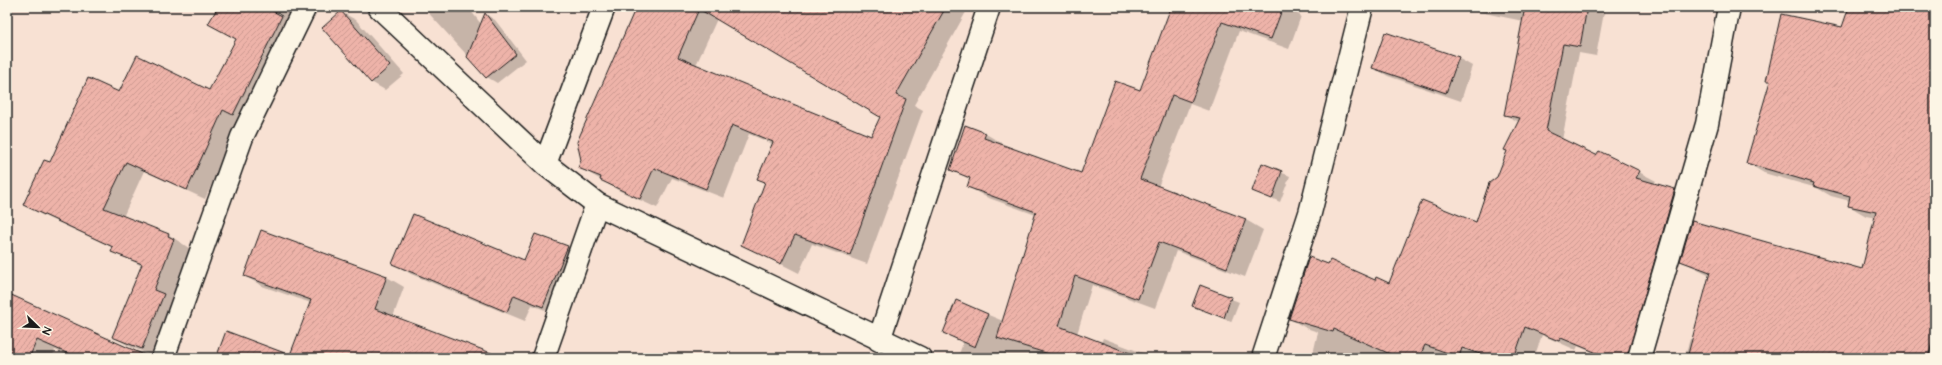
<svg xmlns="http://www.w3.org/2000/svg" width="1942" height="365" viewBox="0 0 1942 365" font-family="'Architects Daughter',sans-serif">
<defs>
<pattern id="building-hatch" width="6" height="6" patternUnits="userSpaceOnUse"><rect width="6" height="6" fill="#eeb3a9"/><path d="M-1 1l2-2M0 6l6-6M5 7l2-2" fill="none" stroke="#cc9991"/></pattern>
</defs>
<rect width="100%" height="100%" fill="#f8e1d3"/>
<filter id="ink" filterUnits="userSpaceOnUse"><feTurbulence type="fractalNoise" baseFrequency=".025" numOctaves="2"/><feDisplacementMap in="SourceGraphic" scale="8" xChannelSelector="R" yChannelSelector="G"/><feConvolveMatrix kernelMatrix="1 2 1 2 8 2 1 2 1" color-interpolation-filters="sRGB"/></filter>
<g filter="url(#ink)">
<path fill="#0003" fill-rule="evenodd" d="M219 7H310L241 119 205 199 144 171 123 217 169 235 192 250 172 300 181 306 158 358 131 347 113 337 142 266 113 251 114 248 42 215 25 205 51 164 119 93 209 91 237 39Z
M423 7H468L481 24 485 14 495 20 526 60 497 83 487 77Z
M637 7H956L966 12 914 105 923 110 867 264 812 244 799 273 742 244 766 183 758 179 773 144 749 134 724 198 672 178 657 208 618 190 579 167ZM717 19 881 117 871 137 696 65Z
M1172 7H1286L1301 16 1289 49 1239 31 1209 111 1190 104 1158 187 1246 220 1263 230 1245 277 1176 251 1155 308 1092 285 1077 334 1101 343 1103 338 1156 358H966L959 354 963 343 944 333 957 302 1003 321 1036 215 986 197 968 187 971 180 951 169 986 134 1003 144 1002 146 1081 174 1141 91Z
M1455 7H1605L1596 56 1579 53 1562 140 1597 157 1639 172 1656 181 1654 184 1675 190 1691 200 1646 358H1606L1578 346 1576 350 1542 335 1534 358H1484L1479 356 1478 358H1312L1318 332 1306 328 1290 319 1375 281 1389 284 1476 223 1498 178 1519 122 1505 115 1523 21Z
M1851 7H1935V358H1684L1690 339 1693 340 1710 275 1681 261 1862 270 1876 218 1866 216 1849 206 1850 201 1831 196 1817 188 1764 173 1747 163 1771 82 1767 80 1843 28Z
M341 12 356 20 404 74 385 90 371 82Z
M1458 58 1472 66 1461 101 1388 76 1374 68Z
M1263 165 1290 176 1280 202 1253 190Z
M262 231 387 277 404 287 393 317 500 358H217L290 356 311 303 262 286 245 276Z
M535 235 568 247 585 257 561 316 532 305 525 321 411 274 394 264 525 262Z
M1201 287 1239 302 1231 322 1194 306Z
M7 294 140 358H74L55 350 52 358H7Z"/>
<path fill="url(#building-hatch)" stroke="#1c1c1c" fill-rule="evenodd" d="M218 7H265L282 16 233 115 223 110 187 190 126 162 104 208 169 234 168 236 174 239 154 290 164 294 142 349 112 337 142 264 111 252 113 247 23 205 44 160 50 162 88 78 119 92 137 55 209 90 236 39 208 24Z
M636 7H946L896 95 906 99 850 255 795 235 781 264 741 245 765 182 757 179 773 142 732 125 706 189 654 168 640 199 600 180 601 177 578 168 581 160 577 142ZM699 9 880 117 871 136 678 57Z
M1171 7H1283L1271 39 1222 22 1191 102 1172 95 1140 179 1246 219 1227 268 1159 242 1138 299 1075 276 1059 326 1137 356 1136 358H1062L997 338 1036 212 967 187 970 178 950 170 965 125 986 133 984 138 1081 173 1115 81 1140 90Z
M1525 7H1587L1580 47 1563 44 1546 131 1596 155 1599 151 1640 171 1636 178 1675 189 1627 358H1609L1561 338 1559 341 1525 327 1514 358H1492L1462 348 1459 357 1425 345 1419 358H1399L1334 329 1333 332 1289 319 1309 257 1328 264 1330 260 1375 280 1376 277 1389 283 1422 200 1476 222 1489 183 1497 177 1507 151 1504 150 1520 118 1504 115Z
M1849 7H1935V333L1928 358H1687L1710 272 1680 261 1692 221 1862 269 1876 212 1848 206 1850 196 1813 186 1814 183 1746 163 1770 81H1766L1781 14 1842 27Z
M341 11 390 66 371 83 322 28Z
M485 13 516 54 486 78 467 57Z
M1385 32 1459 57 1446 93 1372 68Z
M1262 163 1282 171 1272 199 1252 191Z
M413 214 524 260 535 234 568 246 543 307 514 295 507 312 392 264Z
M261 230 387 276 375 309 499 356 498 358H216L226 331 290 355 311 300 244 276Z
M1200 285 1231 297 1224 318 1192 306Z
M7 293 151 358H78L37 340 29 358H7Z
M956 300 988 314 975 347 943 333Z"/>
<g fill="none" stroke-linecap="round" stroke-linejoin="round">
<defs>
<path id="minor" d="M379 7 545 164 597 204 920 358
M545 164 604 7
M879 340 989 7
M163 358 242 137 305 7
M543 358 597 204
M1263 358 1310 213 1362 7
M1639 358 1707 124 1729 7"/>
</defs>
<use href="#minor" stroke="#1c1c1c" stroke-width="25"/>
<use href="#minor" stroke="#fcf5e5" stroke-width="22"/>
</g>
</g>
<rect width="1942" height="365" fill="none" stroke="#fcf5e5" stroke-width="24"/>
<rect x="12" y="12" width="1918" height="341" fill="none" stroke="#1c1c1c" stroke-width="1.5" filter="url(#ink)"/>
<g transform="translate(38 327) rotate(113)" stroke="#fcf5e5" stroke-width="3" paint-order="stroke">
<path d="M0-3L7 15L0 10L-7 15Z" fill="#1c1c1c"/>
<text y="-6" font-size="11" font-weight="bold" text-anchor="middle" fill="#1c1c1c">N</text>
</g>
</svg>
